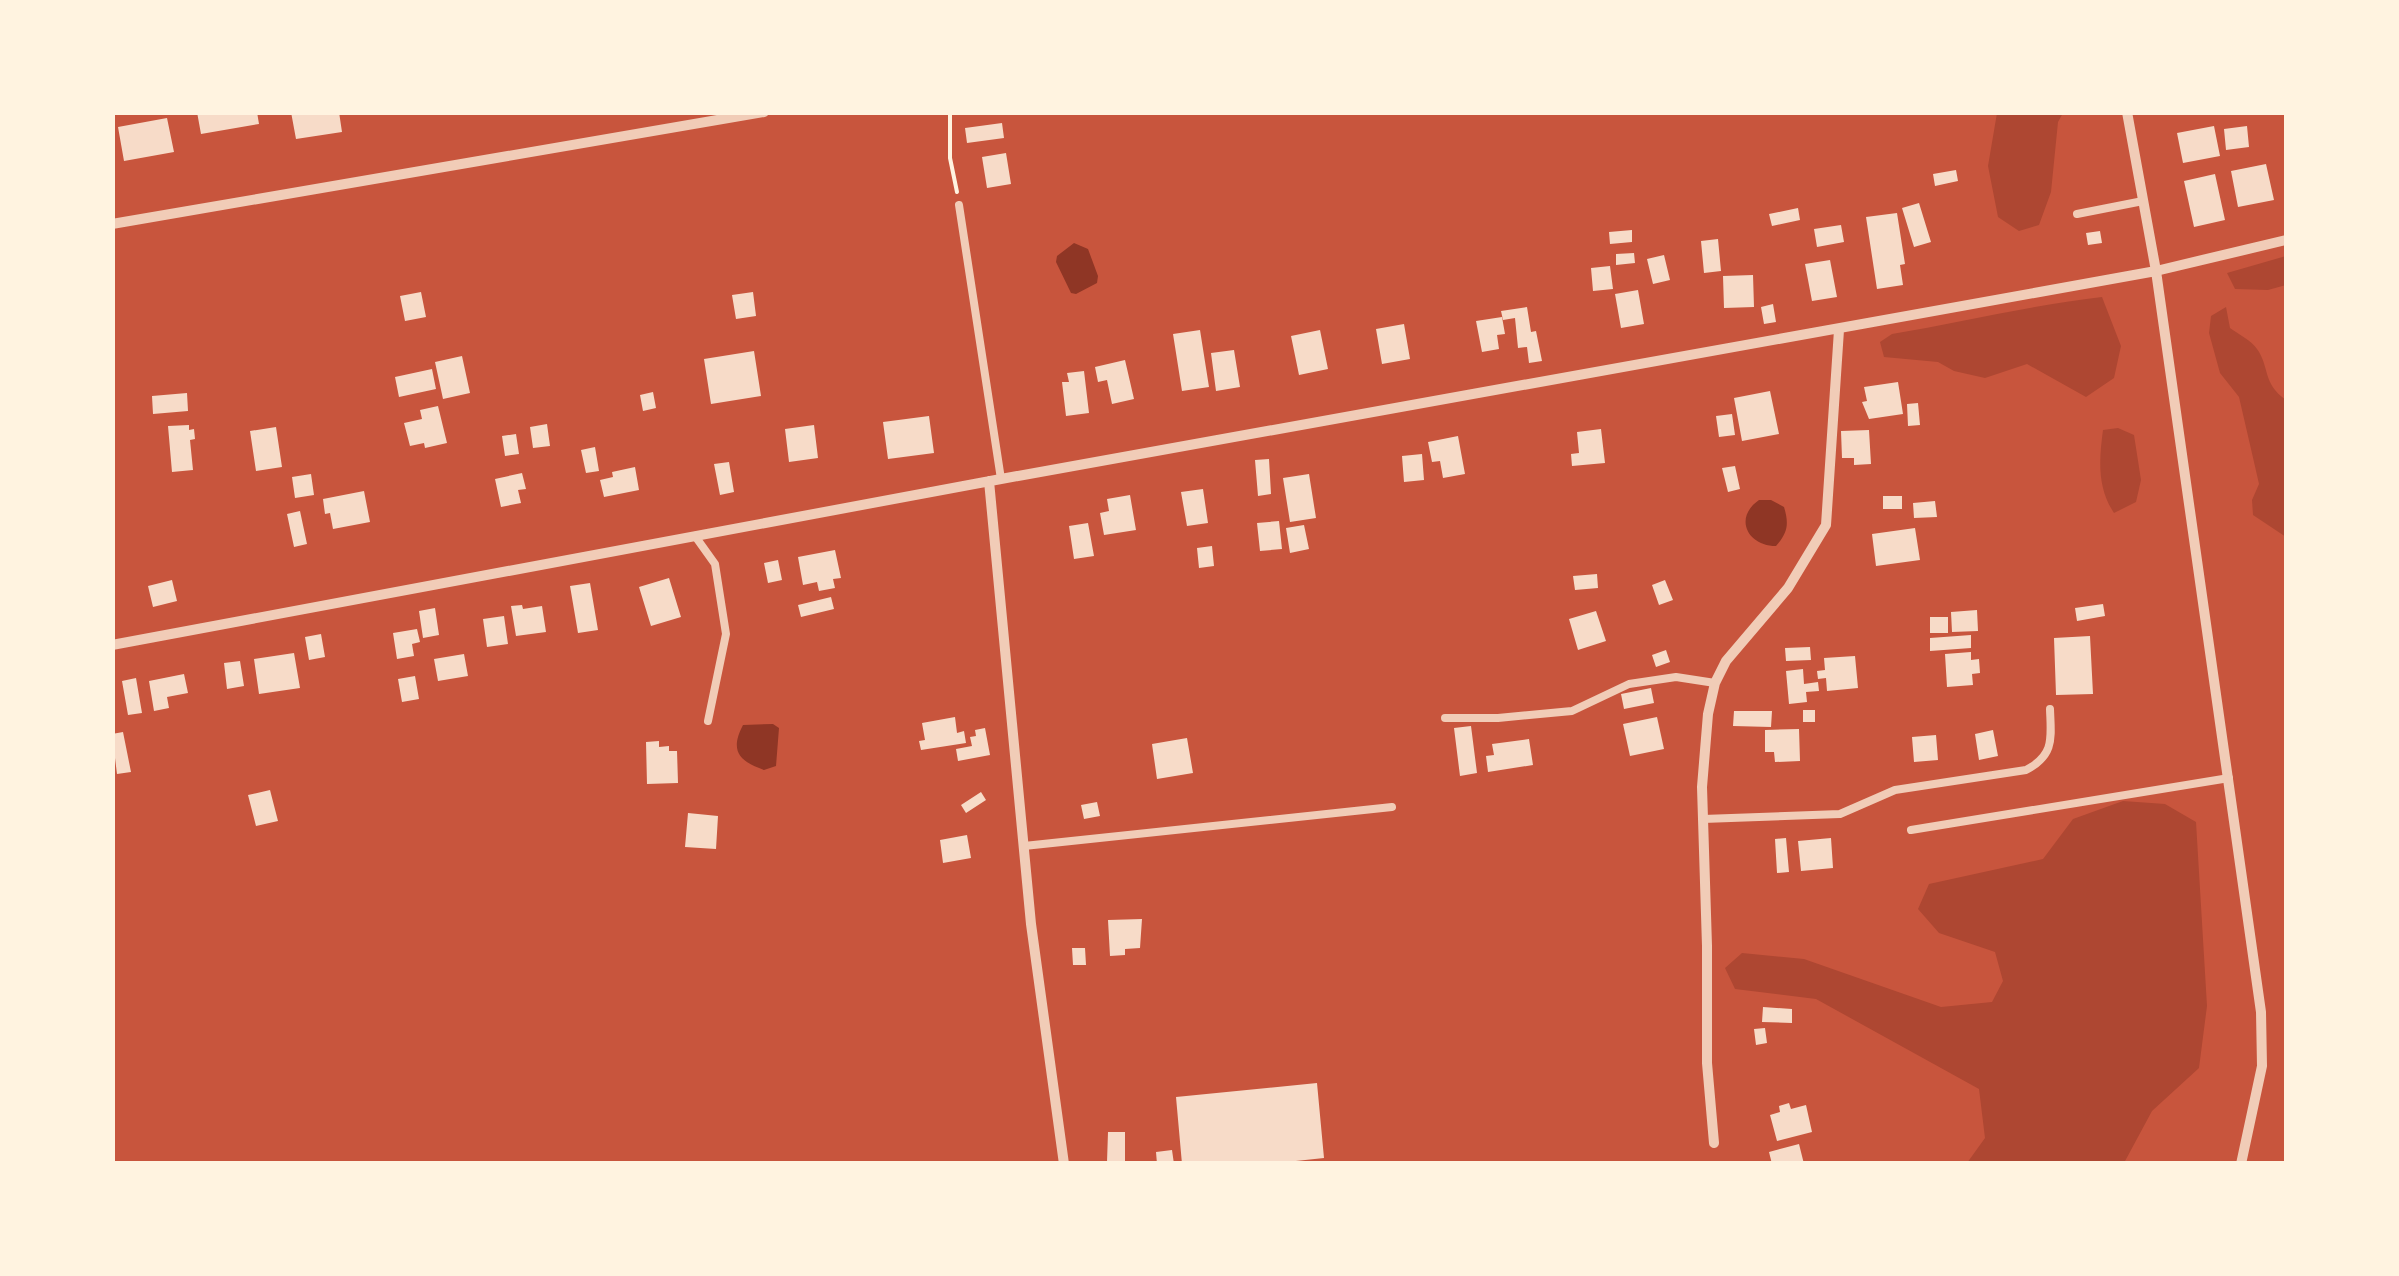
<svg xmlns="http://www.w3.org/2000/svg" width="2399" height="1276" viewBox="0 0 2399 1276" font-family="'Fira Sans Condensed',sans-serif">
<rect width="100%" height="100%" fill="#c8553d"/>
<path fill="#ae4732" d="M1997 113H2063L2058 122 2051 192 2039 225 2019 231 1998 217 1988 166Z
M2286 256V285L2268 290 2235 289 2227 273Z
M2102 297 2121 346 2114 378 2086 397 2027 364 1985 378 1954 371 1938 362 1884 357 1880 342 1892 334C1962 322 2032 305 2102 297Z
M2226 307 2230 328C2238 334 2251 340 2257 349 2270 367 2262 383 2286 400V537L2253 515 2252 500 2259 484 2254 462 2239 397 2220 373 2209 333 2211 316Z
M2118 428 2134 435 2141 480 2136 502 2114 513C2097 487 2099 460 2103 430Z
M2123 801 2165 804 2196 822 2207 1006 2199 1068 2152 1111 2124 1163H1967L1985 1138 1979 1089 1816 999 1735 989 1725 968 1742 953 1804 959 1941 1007 1992 1002 2003 981 1995 952 1939 933 1918 909 1929 884 2043 859 2073 819Z"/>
<path fill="#8f3625" d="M1074 243 1088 249 1098 276 1097 283 1076 294 1071 293 1056 262 1057 256Z
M1759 500H1771L1784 507C1789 524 1788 532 1776 546 1748 546 1733 518 1759 500Z
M773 724 779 728 776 766 764 770C740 761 729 752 743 725Z"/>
<path fill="#f7dbc8" d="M197 112H257L259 124 201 134Z
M291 112H339L342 132 296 139Z
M167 118 174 152 124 161 118 127Z
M1002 123 1004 138 967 143 965 128Z
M2214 126 2220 156 2183 163 2177 133Z
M2247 126 2249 147 2226 150 2224 129Z
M1006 153 1011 184 987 188 982 157Z
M2266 164 2274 200 2238 207 2231 171Z
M1956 170 1958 181 1935 186 1933 174Z
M2215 174 2225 220 2194 227 2184 181Z
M1919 203 1931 242 1914 247 1902 208Z
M1798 208 1800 220 1772 226 1769 214Z
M1897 213 1905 264 1900 265 1903 285 1877 289 1866 217Z
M1841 225 1844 242 1817 247 1814 229Z
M1632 230V242L1610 244 1609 232Z
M2100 231 2102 243 2088 245 2086 233Z
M1718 239 1721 271 1704 273 1701 241Z
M1634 253 1635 263 1616 265V254Z
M1664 255 1670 280 1653 284 1647 259Z
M1830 260 1837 297 1812 301 1805 264Z
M1610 266 1613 289 1593 291 1591 268Z
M1753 275 1754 307 1724 308 1723 276Z
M1638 290 1644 324 1621 328 1615 294Z
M421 292 426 317 405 321 400 296Z
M753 292 756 316 736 319 732 295Z
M1773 304 1776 322 1764 324 1761 307Z
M1527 307 1531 332 1536 331 1542 361 1529 363 1527 347 1518 348 1515 318 1503 320 1501 311Z
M1502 317 1505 334 1497 335 1499 349 1482 352 1476 321Z
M1404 324 1410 359 1382 364 1376 329Z
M1200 330 1209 387 1182 391 1173 334Z
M1320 330 1328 369 1299 375 1291 336Z
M1234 350 1240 387 1216 391 1211 353Z
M754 351 761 396 711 404 704 359Z
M462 356 470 393 443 399 435 362Z
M1125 360 1134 399 1112 404 1107 380 1098 382 1095 367Z
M432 369 436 389 399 397 395 377Z
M1084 371 1089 413 1066 416 1062 382H1069L1067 373Z
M1898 382 1903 414 1869 419 1862 402 1867 401 1864 387Z
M1770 391 1779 434 1742 441 1734 398Z
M653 392 656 408 643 411 640 395Z
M187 393 188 411 153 414 152 396Z
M1918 403 1920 425 1908 426 1907 404Z
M438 406 447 443 425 448 424 443 410 446 404 423 422 419 420 410Z
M1732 414 1735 435 1719 437 1716 416Z
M929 416 934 453 888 459 883 422Z
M547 424 550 446 533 448 530 427Z
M189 425V430L194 429 195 439 190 440 193 470 172 472 168 426Z
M814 425 818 458 789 462 785 429Z
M276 427 282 467 256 471 250 431Z
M1601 429 1605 463 1572 466 1571 454 1579 453 1577 432Z
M1869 430 1871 464 1854 465V458H1842L1841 431Z
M516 434 519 454 505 456 502 436Z
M1458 436 1465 474 1443 478 1440 461 1432 462 1428 442Z
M595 447 599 471 586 473 581 450Z
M1422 454 1424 480 1404 482 1402 456Z
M1269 459 1271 494 1258 496 1255 460Z
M729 462 734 492 720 495 714 464Z
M1735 466 1740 489 1728 492 1722 468Z
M635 467 639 490 604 497 600 480 613 477 612 472Z
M522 473 526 489 518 490 521 503 501 507 495 479Z
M311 474 314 495 295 498 292 477Z
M1309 474 1316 518 1290 522 1283 478Z
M1203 489 1208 523 1187 526 1181 492Z
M364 491 370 522 333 529 330 513 325 514 323 499Z
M1130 495 1136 530 1104 535 1100 513 1109 511 1107 499Z
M1883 496H1902V509H1883Z
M1935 501 1937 517 1914 518 1913 503Z
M300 511 307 544 294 547 287 514Z
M1279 521 1282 549 1260 551 1257 523Z
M1088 523 1094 556 1074 559 1069 526Z
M1304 525 1309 549 1290 553 1286 528Z
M1915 528 1920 560 1876 566 1872 534Z
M1212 546 1214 566 1199 568 1197 548Z
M835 550 841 578 833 579 835 588 819 591 817 582 803 585 798 557Z
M778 560 782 580 768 583 764 563Z
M1597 574 1598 588 1575 590 1573 576Z
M669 578 681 617 651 626 639 587Z
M172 580 177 601 153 607 148 586Z
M1665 580 1673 600 1659 605 1652 585Z
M590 583 598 630 578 633 570 586Z
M831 597 834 609 801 617 798 605Z
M2103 604 2105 616 2077 621 2075 608Z
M522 605 523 609 542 606 546 632 516 636 511 606Z
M435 608 439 635 423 638 419 611Z
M1977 610 1978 631 1952 632 1951 612Z
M1596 611 1606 641 1578 650 1569 619Z
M504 616 508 644 487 647 483 619Z
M1930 617H1948V633H1930Z
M417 629 420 642 412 644 414 656 397 659 393 633Z
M321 634 325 657 309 660 305 637Z
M1971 635V648L1930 651V638Z
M2090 636 2093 694 2056 695 2054 638Z
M1810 647 1811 660 1786 661 1785 648Z
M1666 650 1670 662 1656 667 1652 655Z
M1971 652V660L1979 659 1980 673 1972 674 1973 685 1947 687 1945 654Z
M294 653 300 688 259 694 254 659Z
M464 654 468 676 438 681 434 659Z
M1855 656 1858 688 1827 691 1826 678 1818 679 1817 671 1825 670 1824 658Z
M240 661 244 686 227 689 224 663Z
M1803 669 1804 684 1818 682 1819 691 1806 692 1807 702 1789 704 1786 671Z
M184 674 188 693 167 697 169 708 154 711 149 681Z
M415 676 419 699 402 702 398 679Z
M136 678 142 713 128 715 122 681Z
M1651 688 1654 703 1624 709 1621 694Z
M1803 710H1815V722H1803Z
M1734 711H1772L1771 727 1733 726Z
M955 717 957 733 964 731 966 743 921 750 919 741 925 740 922 723Z
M1657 717 1664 749 1630 756 1623 724Z
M1471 726 1477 773 1460 776 1454 728Z
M985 728 990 755 958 761 956 749 972 746 970 737 976 736 975 730Z
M1799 729 1800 761 1775 762 1774 752H1765V730Z
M1993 730 1998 756 1979 760 1975 734Z
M123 732 131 772 117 774 112 734Z
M1936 735 1938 760 1914 762 1912 737Z
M1187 738 1193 773 1157 779 1152 744Z
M1529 739 1533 765 1488 772 1486 756 1494 755 1492 744Z
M659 741V747L669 746V751H677L678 783 647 784 646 742Z
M270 790 278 821 256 826 248 795Z
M981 792 986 800 966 813 961 805Z
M1097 802 1100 816 1084 819 1081 805Z
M688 813 718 816 716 849 685 847Z
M967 835 971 858 943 863 940 840Z
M1786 838 1789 872 1777 873 1775 839Z
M1831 838 1833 868 1801 871 1798 841Z
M1142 919 1140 948 1125 949V955L1110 956 1108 920Z
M1072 948H1085L1086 965H1073Z
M1763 1007 1792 1009V1023L1762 1022Z
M1765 1028 1767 1043 1756 1045 1754 1029Z
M1317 1083 1324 1158 1268 1164H1182L1176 1097Z
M1789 1103 1791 1109 1806 1105 1812 1132 1777 1141 1770 1115 1780 1112 1779 1106Z
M1108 1132H1125V1163L1107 1162Z
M1799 1144 1804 1164H1772L1769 1152Z
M1172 1150 1174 1164H1157L1156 1152Z"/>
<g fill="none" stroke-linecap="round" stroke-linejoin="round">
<path stroke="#fff3e0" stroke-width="4" d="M950 112V158L957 192"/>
<path stroke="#f1ccb7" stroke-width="8" d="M959 205 1001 479
M2077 214 2143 201
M695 536 715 564 726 634 708 721
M1445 718H1498L1572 711 1629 684 1676 677 1715 683
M1703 819 1840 814 1895 790 2026 770C2055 755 2051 738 2050 709
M1911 830 2229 778
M1024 846 1392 807"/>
<path stroke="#f1ccb7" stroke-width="10" d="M2127 112 2156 271 2261 1012 2262 1066 2241 1164
M112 224 764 112
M989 481 1031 924 1064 1164
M112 645 1001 479 2156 271 2286 240
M1714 1143 1707 1063V946L1702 787 1708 714 1715 683 1726 661 1788 588 1826 525 1839 330"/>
</g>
<rect width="2399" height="1276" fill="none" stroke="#fff3e0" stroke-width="230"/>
</svg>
